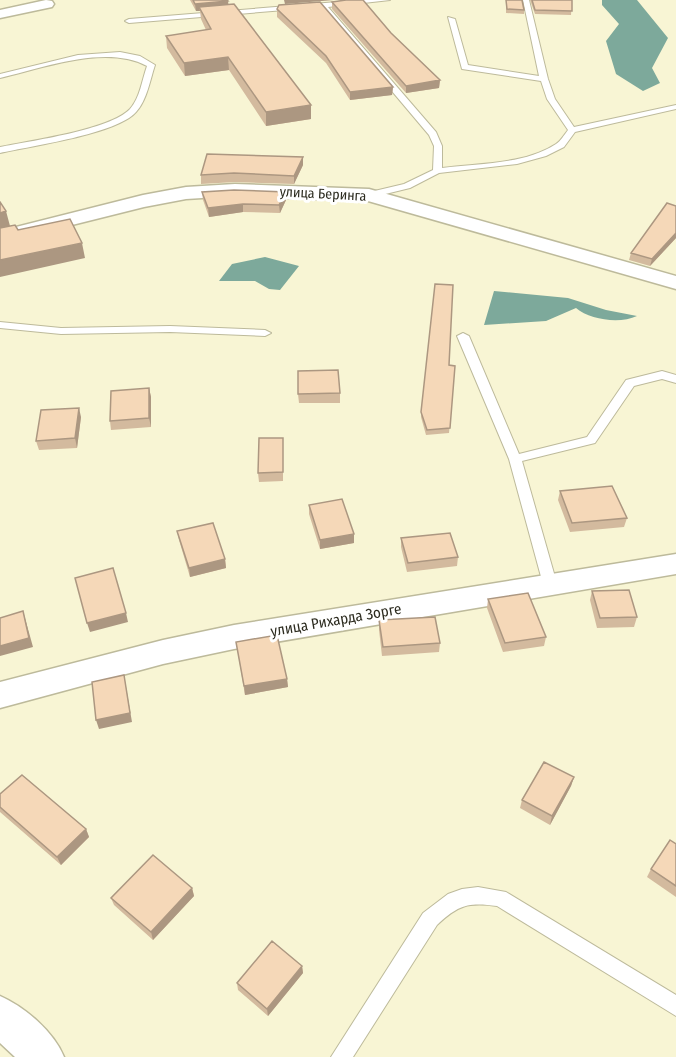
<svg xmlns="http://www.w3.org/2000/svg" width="676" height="1057" viewBox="0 0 676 1057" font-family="'Fira Sans Condensed',sans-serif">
<rect width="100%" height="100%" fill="#f8f5d4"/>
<path fill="#7da99b" d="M602 0H637L668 38 652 68 660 83 643 91 616 74 606 41 619 24 602 5Z
M265 257 299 266 280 290 269 289 255 281H219L232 264Z
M494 291 568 298 606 310 637 316C620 324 590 320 576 308L546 321 484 325Z"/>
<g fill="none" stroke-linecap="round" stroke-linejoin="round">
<defs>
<path id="service" d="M362 0H390L328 7 436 132 442 146V168C478 163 524 165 556 144 561 141 564 135 568 130L547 99 541 81 462 69 448 17 455 19 468 65 539 76 523 0H529L548 79 555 99 574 127 676 105V109L575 132 564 147 546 156 517 164 439 173 410 188 369 198 364 195 366 193 404 184 433 170 434 146 429 135 321 7 129 23 125 21 129 19Z
M120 52 140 56 155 65C150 80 147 100 136 112 117 134 31 146 0 153V147C30 141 110 130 130 109 140 98 142 80 147 66 106 44 43 68 0 78V74L78 55Z
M0 322 61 328 170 326 265 330 271 333 265 336 170 332 61 334 0 328Z
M463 333 469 336 519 454 587 437 626 380 662 371 676 375V383L662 379 634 386 595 443 522 461 557 584 555 588H545L543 584 509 459 457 336Z
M478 887 506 892 676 995V1016L497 906C468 902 458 905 437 925L353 1057H331L423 913 448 894 462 889Z"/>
<path id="minor" d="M46 0 52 1 54 4 52 7 0 18V10Z
M235 184 369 189 676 276V289L368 201 235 196 186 199 144 207 0 243V231L143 195 186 187Z
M676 554V574L234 649 163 664 0 708V682L163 640 234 625Z
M0 996C25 1007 54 1032 64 1057H15L0 1043Z"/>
</defs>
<use href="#service" stroke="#bdba9b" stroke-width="2"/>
<use href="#minor" stroke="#bdba9b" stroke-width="3"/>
<use href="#service" fill="#fff" fill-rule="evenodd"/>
<use href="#minor" fill="#fff" fill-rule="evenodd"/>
</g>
<path fill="#d3ba9e" d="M190 0H227L228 5 311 119 266 126 229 70 185 76 167 48 166 36 206 30 201 19 200 11H196Z
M506 0 524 10V14L506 13Z
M530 0H572L571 15 535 14Z
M332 2 391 33 440 80 439 88 406 93 332 9Z
M277 9 393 87 392 95 350 100 326 63 277 17Z
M303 165 294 184 235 182 201 184V175Z
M202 192 286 200 280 213 243 212 209 217 203 200Z
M676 206V238L650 266 629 260 631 253Z
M435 284 449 365 455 366 449 433 426 435 421 417Z
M149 388 151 397V427L111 430 110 421Z
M340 393V403H299L298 394Z
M81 417 77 448 39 450 36 441Z
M283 438V481L259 482 258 473Z
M560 491 627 518 624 527 570 532 558 500Z
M309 505 354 534V543L320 549 309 514Z
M177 531 225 559 226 568 190 577 179 540Z
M401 538 458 557 457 566 407 572 401 547Z
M592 591 637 617 634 627 597 628 590 600Z
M488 599 546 637 544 646 503 652 487 608Z
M379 620 440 643 439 652 382 656 379 630Z
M236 642 287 679 288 687 245 695Z
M574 777 571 786 550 825 520 808 522 800Z
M0 794 86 829 89 837 61 865 0 812Z
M676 844V897L647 877 651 869Z
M192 888 194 896 153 940 114 905 111 898Z
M302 966 303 973 268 1016 238 990 237 983Z"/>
<path fill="#ac9781" d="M284 0H334L285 4Z
M228 1 229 9 199 7 200 11H196L195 4Z
M228 57 229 70 185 76 184 63Z
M440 80 439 88 406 93V86Z
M393 87 392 95 350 100V92Z
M311 105V119L266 126V112Z
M303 157V165L294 184V176Z
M286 192V200L280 213 279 205Z
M243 204V212L209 217 208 208Z
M6 211 10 226 0 229V213Z
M676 233V238L650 266 652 259Z
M82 243 85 258 0 277V260Z
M149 388 151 397V427L149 418Z
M79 408 81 417 77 448 75 438Z
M354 534V543L320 549V540Z
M225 559 226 568 190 577 189 568Z
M23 611 33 647 0 656V646Z
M126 613 128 622 90 632 87 623Z
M124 675 132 722 99 729 96 720Z
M287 679 288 687 245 695 244 686Z
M574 777 571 786 550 825 552 816Z
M86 829 89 837 61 865 57 857Z
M192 888 194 896 153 940 151 932Z
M302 966 303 973 268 1016 267 1009Z"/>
<path fill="#f5d8b8" stroke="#ac9781" stroke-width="1.5" d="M193 0H227L228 1 195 4Z
M346 0H363L391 33 440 80 406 86 332 2Z
M506 0H522L524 10 507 9Z
M532 0H572V11L535 10Z
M320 2 393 87 350 92 326 56 277 9 279 5Z
M234 4 311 105 266 112 228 57 184 63 166 36 211 29 199 7Z
M207 154 303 157 294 176 234 173 201 175Z
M234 190 286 192 279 205 243 204 208 208 202 192Z
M0 202 6 211 0 213Z
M667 203 676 206V233L652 259 631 253Z
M70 219 82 243 0 260V228L15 225 18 230Z
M435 284 453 285 449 365 455 366 450 428 427 430 421 412Z
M338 370 340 393 298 394V371Z
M149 388V418L110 421 111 391Z
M79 408 75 438 36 441 41 410Z
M259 438H283V472L258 473Z
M612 486 627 518 572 523 560 491Z
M342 499 354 534 320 540 309 505Z
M213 523 225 559 189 568 177 531Z
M450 533 458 557 408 563 401 538Z
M113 568 126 613 87 623 75 578Z
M629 590 637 617 600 618 592 591Z
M528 593 546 637 505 643 488 599Z
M23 611 29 638 0 646V618Z
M435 617 440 643 383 647 379 620Z
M277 635 287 679 244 686 236 642Z
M124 675 130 713 96 720 92 682Z
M544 762 574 777 552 816 522 800Z
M22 775 86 829 57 857 0 807V794Z
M670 840 676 844V886L651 869Z
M153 855 192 888 151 932 111 898Z
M272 941 302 966 267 1009 237 983Z"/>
<g text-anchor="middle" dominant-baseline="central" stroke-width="6" stroke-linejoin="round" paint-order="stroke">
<g font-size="14" fill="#2d2c20" stroke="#fff">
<text transform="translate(323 194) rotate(3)">улица Беринга</text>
</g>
<g font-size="15" fill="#2d2c20" stroke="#fff">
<text transform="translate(336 620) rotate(-10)">улица Рихарда Зорге</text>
</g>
</g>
</svg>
